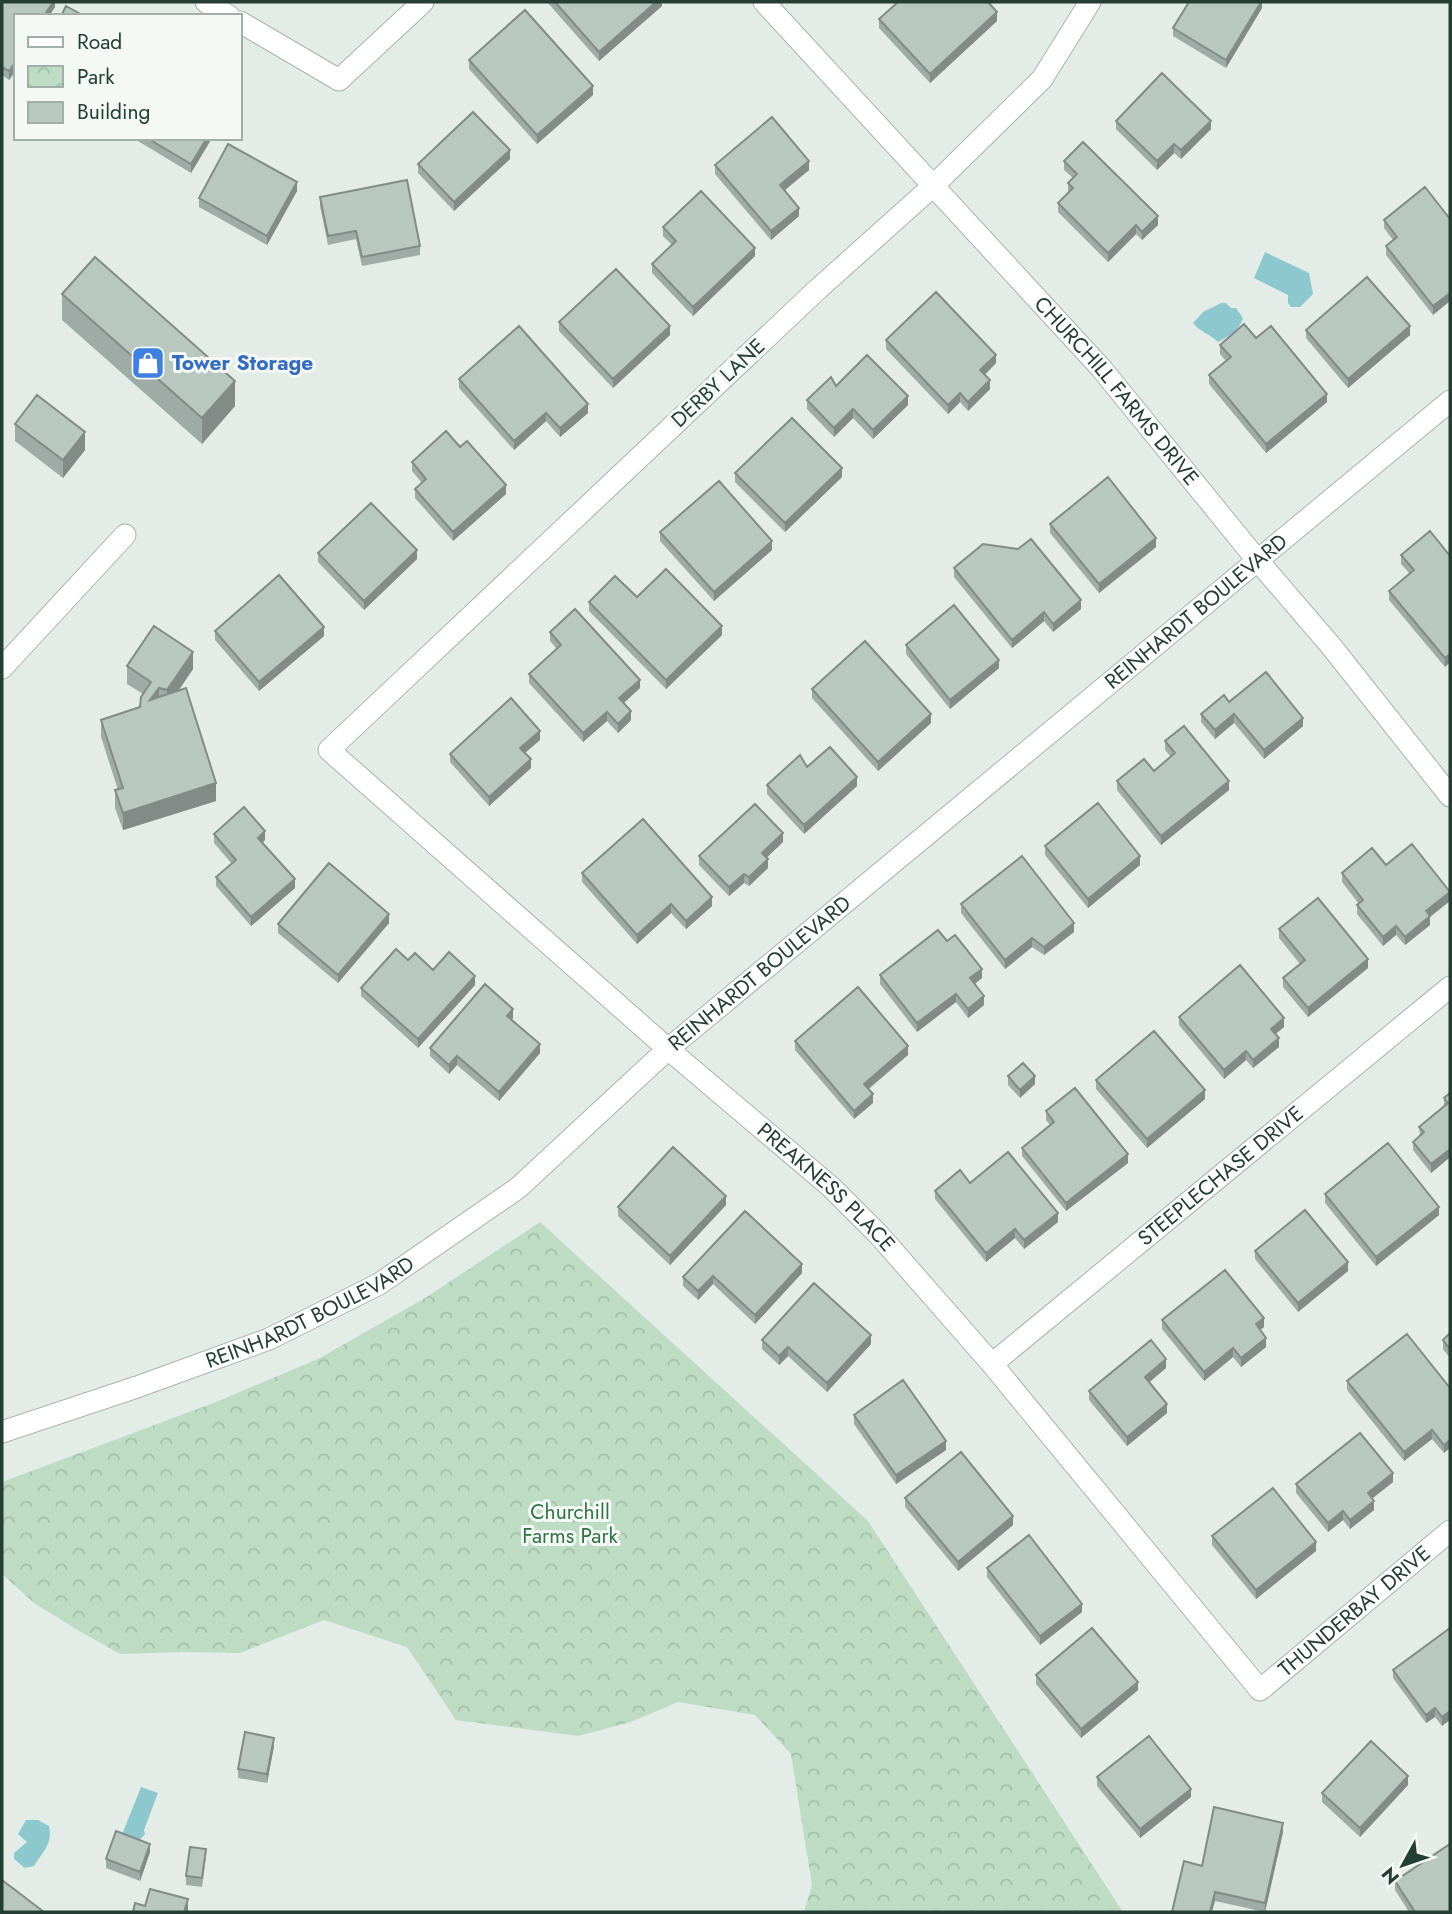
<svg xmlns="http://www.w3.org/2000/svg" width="1452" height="1914" viewBox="0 0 1452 1914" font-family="Jost,sans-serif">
<defs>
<pattern id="park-crowns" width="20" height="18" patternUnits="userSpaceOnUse" patternTransform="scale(1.75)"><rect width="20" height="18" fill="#bedcc4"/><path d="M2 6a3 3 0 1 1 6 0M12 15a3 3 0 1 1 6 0" fill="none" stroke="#a3bea9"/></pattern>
</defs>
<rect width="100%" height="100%" fill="#e4ece8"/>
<path fill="url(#park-crowns)" d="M540 1222 868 1521 1123 1912H804L812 1885 791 1754 755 1715 678 1702 631 1722 578 1736 456 1720 407 1647 324 1620 240 1653 183 1652 120 1654 76 1629 34 1603 2 1574V1482L216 1402 320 1358 425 1298Z"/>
<path fill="#8ec8cf" d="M1265 252 1309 273 1313 294 1300 307H1291L1288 303V295L1254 278Z
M1221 303H1226L1231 308H1236L1243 318C1240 330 1228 337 1218 342 1210 334 1200 332 1193 323L1203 312Z
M141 1787 158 1793 144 1830 145 1834C138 1844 132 1841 121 1837Z
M26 1820H38L49 1826C53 1844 43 1851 34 1866L25 1868 14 1859V1853L27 1842 18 1834Z"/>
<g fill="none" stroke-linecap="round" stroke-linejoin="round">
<defs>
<g id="minor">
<path d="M206 2 229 16"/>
<path id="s1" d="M764 2 1101 368 1258 561 1331 646 1450 796"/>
<path id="s2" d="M1090 2 1042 79 933 186 818 289 329 750 668 1049 831 1187 879 1235 992 1364 1260 1690 1450 1531"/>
<path d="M240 22 339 80 423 2"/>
<path d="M2 668 125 535"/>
<path id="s3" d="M992 1364 1450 987"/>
<path id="s4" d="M2 1432 137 1387 269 1339 379 1284 518 1188 668 1049 1450 401"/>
</g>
</defs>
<use href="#minor" stroke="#a7b4af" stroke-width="23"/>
<use href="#minor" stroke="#fff" stroke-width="21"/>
</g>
<path fill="#9faba6" d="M2 2H55V7L49 16H16V70L9 80 2 75Z
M547 2H662V6L599 61Z
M1262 2V8L1226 68 1173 36V28Z
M879 19 997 21 930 83 879 28Z
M469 60 593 95 537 144 469 69Z
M1116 121 1211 129 1181 159 1174 153 1157 170 1116 129Z
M133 138H212L191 173Z
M510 159 454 211 418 173V164Z
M1064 161 1158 225 1142 240 1136 234 1108 262 1058 212V203L1068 192V183L1073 178 1064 170Z
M715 165 809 170 785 190 799 216 771 240 715 174Z
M297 191 267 245 199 207V198Z
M320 197 420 246V255L362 266 356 239 328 245 320 206Z
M1450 219 1433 315 1386 255V246L1393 240 1384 228V220Z
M663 227 755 256 693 316 652 273V264L672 245 663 236Z
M62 294 235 406 202 444 62 320Z
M559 322 670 335 613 388 559 331Z
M1306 330 1410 335 1348 388 1306 338Z
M1256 338 1327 402 1266 453 1209 384V375L1226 361 1220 354V345Z
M886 340 996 363 985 375 990 389 968 411 960 402 948 414 886 349Z
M459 379 588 413 560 437 546 421 514 450 459 388Z
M836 386 908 405 873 439 853 418 834 437 807 409V400Z
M15 424 85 450 63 478 15 441Z
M412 462 506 494 453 541 415 498V489L422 483 412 471Z
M735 473 842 477 785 532 735 482Z
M1050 524 1156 547 1099 593 1050 533Z
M660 532 772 550 714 601 660 541Z
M318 553 417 559 364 610 318 562Z
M1401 555 1450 556V662L1445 667 1389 600V591L1410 574 1401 564Z
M954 568 1081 609 1053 632 1044 621 1012 648 954 577Z
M637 597 722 635 666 689 589 611V602Z
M215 631 324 636 259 691 215 640Z
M550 632 640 688 624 703 631 720 618 733 607 721 583 742 529 683V674L557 649 550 641Z
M906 645 999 668 950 709 906 654Z
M127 666 193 669 178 690 216 801 123 830 115 808V790H118L101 737V720L140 707 143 694 127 684Z
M812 689 931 723 878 771 812 698Z
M1229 702 1303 726 1264 759 1234 723 1215 739 1201 722V714Z
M540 740 525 753 531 768 489 806 450 762V754Z
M1165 741 1229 790 1161 845 1117 790V781L1154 771 1171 757 1165 750Z
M807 767 857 786 804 834 767 794V785Z
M214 834 265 840 262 843 295 888 251 926 216 886V877L232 864 214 843Z
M783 842 767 857 768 868 749 886 744 883 729 896 699 865V856Z
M1045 846 1140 865 1088 908 1045 855Z
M1386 865 1430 917V925L1405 945 1396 935 1383 946 1357 914V905L1359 904 1342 882V873Z
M582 873 712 906 686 929 671 913 637 944 582 882Z
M961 904 1074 932 1044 955 1032 947 1005 969 961 913Z
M389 923 338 983 278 933V924Z
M1279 929 1368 968 1308 1017 1283 987V978L1300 964 1279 938Z
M947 941 982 978 975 984 984 1005 968 1018 956 1002 917 1032 880 984V975Z
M408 960 475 985 418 1048 361 996V988Z
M1179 1017 1284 1027 1275 1034 1279 1047 1253 1068 1246 1060 1224 1079 1179 1025Z
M513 1018 512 1020 540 1053 499 1101 457 1065 449 1074 430 1056V1048Z
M795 1041 908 1055 869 1089 873 1103 854 1119 795 1050Z
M1008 1076 1035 1084 1020 1098 1008 1085Z
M1096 1080 1205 1099 1147 1148 1096 1089Z
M1450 1093V1160L1449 1158 1431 1173 1413 1150V1142L1420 1136 1419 1127 1444 1107V1098Z
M1046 1111 1128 1163 1066 1211 1022 1156V1148L1050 1125 1046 1120Z
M970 1183 1058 1222 1024 1249 1015 1238 986 1262 935 1199V1191Z
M1325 1194 1439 1215 1376 1266 1325 1203Z
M726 1205 670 1265 618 1216V1207Z
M1255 1251 1348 1271 1298 1312 1255 1259Z
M802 1273 755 1324 713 1284 698 1300 683 1286V1277Z
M1162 1320 1264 1327 1260 1330 1266 1347 1241 1367 1233 1357 1204 1381 1162 1329Z
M1450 1333V1358L1443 1349V1340Z
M762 1340 871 1344 827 1392 788 1356 779 1365 762 1349Z
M1166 1368 1149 1382 1167 1413 1127 1446 1089 1400V1391Z
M1347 1381 1450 1388 1444 1453 1432 1439 1404 1461 1347 1390Z
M854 1415 946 1450 896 1484 854 1424Z
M1393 1482 1372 1498 1374 1510 1350 1529 1343 1520 1328 1532 1296 1493V1484Z
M905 1498 1013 1525 958 1571 905 1507Z
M1212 1536 1316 1551 1256 1599 1212 1545Z
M987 1568 1082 1612 1040 1645 987 1577Z
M1450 1628 1442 1726 1435 1717 1426 1723 1393 1678V1670Z
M1036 1675 1138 1690 1081 1738 1036 1684Z
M274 1746 267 1783 238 1778V1769Z
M1097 1777 1191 1797 1140 1838 1097 1786Z
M1408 1785 1360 1837 1322 1802V1793Z
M1283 1832 1265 1912 1215 1901 1202 1866Z
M150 1852 140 1881 106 1868V1859Z
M206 1857 202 1887 186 1885V1876Z
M1395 1881 1450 1912H1409L1395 1890Z"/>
<path fill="#828b87" d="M53 2H55V7L49 16H44Z
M656 2H662V6L599 61V52Z
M1261 2H1262V8L1226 68V60Z
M997 12V21L930 83V74Z
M16 61V70L9 80V71Z
M593 86V95L537 144V135Z
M1211 121V129L1181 159V150Z
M207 138H212L191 173V164Z
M1174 144V153L1157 170V161Z
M510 150V159L454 211V202Z
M809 161V170L780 194V185Z
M297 182V191L267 245V236Z
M799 208V216L771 240V231Z
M1158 216V225L1142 240V232Z
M1136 225V234L1108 262V253Z
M755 248V256L693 316V307Z
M1450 293V301L1433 315V306Z
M670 326V335L613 388V379Z
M1410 326V335L1348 388V379Z
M996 355V363L980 379V370Z
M990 380V389L968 411V402Z
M235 381V406L202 444V418Z
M960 393V402L948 414V405Z
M1327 394V402L1266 453V444Z
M908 396V405L873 439V430Z
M588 404V413L560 437V428Z
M853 409V418L834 437V428Z
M546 413V421L514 450V441Z
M85 432V450L63 478V460Z
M842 468V477L785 532V523Z
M506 485V494L453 541V532Z
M1156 538V547L1099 593V584Z
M772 541V550L714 601V592Z
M417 550V559L364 610V601Z
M1081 600V609L1053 632V624Z
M1044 612V621L1012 648V640Z
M722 626V635L666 689V680Z
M324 627V636L259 691V682Z
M193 652V669L167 708V690Z
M1450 654V662L1445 667V658Z
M999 660V668L950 709V700Z
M640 680V688L619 707V698Z
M159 688V705L150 700Z
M631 711V720L618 733V724Z
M607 712V721L583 742V733Z
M931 714V723L878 771V762Z
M1234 714V723L1215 739V730Z
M1303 718V726L1264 759V750Z
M540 731V740L520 757V748Z
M531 759V768L489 806V797Z
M857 777V786L804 834V825Z
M1229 781V790L1161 845V836Z
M216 783V801L123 830V813Z
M265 831V840L258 847V838Z
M783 833V842L762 862V853Z
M1140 856V865L1088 908V899Z
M768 859V868L749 886V877Z
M744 874V883L729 896V887Z
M295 879V888L251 926V917Z
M1450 892V901L1430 917V925L1405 945V937L1426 911Z
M712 897V906L686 929V921Z
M671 904V913L637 944V935Z
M389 914V923L338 983V975Z
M1074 923V932L1044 955V947Z
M1396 926V935L1383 946V937Z
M1032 938V947L1005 969V960Z
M1368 959V968L1308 1017V1008Z
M982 969V978L970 987V978Z
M475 976V985L418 1048V1039Z
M956 994V1002L917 1032V1023Z
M984 996V1005L968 1018V1009Z
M513 1009V1018L507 1025V1016Z
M1284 1018V1027L1271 1038V1029Z
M1279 1038V1047L1253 1068V1060Z
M540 1044V1053L499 1101V1092Z
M908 1046V1055L864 1092V1084Z
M1246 1051V1060L1224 1079V1070Z
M457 1056V1065L449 1074V1065Z
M1035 1076V1084L1020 1098V1090Z
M1205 1090V1099L1147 1148V1139Z
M873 1094V1103L854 1119V1111Z
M1449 1150V1158L1431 1173V1164Z
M1128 1154V1163L1066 1211V1203Z
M726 1196V1205L670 1265V1256Z
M1439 1207V1215L1376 1266V1257Z
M1058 1213V1222L1024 1249V1240Z
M1015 1229V1238L986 1262V1253Z
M1348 1262V1271L1298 1312V1303Z
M802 1264V1273L755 1324V1315Z
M713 1276V1284L698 1300V1291Z
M1264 1318V1327L1256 1333V1324Z
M871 1335V1344L827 1392V1383Z
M1266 1338V1347L1241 1367V1358Z
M788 1347V1356L779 1365V1356Z
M1233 1348V1357L1204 1381V1372Z
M1166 1359V1368L1145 1386V1377Z
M1167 1404V1413L1127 1446V1437Z
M1432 1430V1439L1404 1461V1452Z
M1450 1440V1448L1444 1453V1445Z
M946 1441V1450L896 1484V1475Z
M1393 1473V1482L1368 1502V1493Z
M1374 1501V1510L1350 1529V1520Z
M1343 1511V1520L1328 1532V1523Z
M1013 1516V1525L958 1571V1562Z
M1316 1542V1551L1256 1599V1590Z
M1082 1604V1612L1040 1645V1636Z
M1138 1682V1690L1081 1738V1729Z
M1435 1708V1717L1426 1723V1715Z
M1450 1711V1720L1442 1726V1717Z
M274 1738V1746L267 1783V1774Z
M1408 1776V1785L1360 1837V1828Z
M1191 1789V1797L1140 1838V1829Z
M1283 1823V1832L1265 1912V1903Z
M150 1844V1852L140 1881V1872Z
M1215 1892V1901L1212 1912H1210Z
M188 1899V1912H184Z"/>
<path fill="#b9c7c1" stroke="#828b87" stroke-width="2" d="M2 2H53L44 16H16V61L9 71 2 67Z
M555 2H656L599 52Z
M898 2H988L997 12 930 74 879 19Z
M1189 2H1261L1226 60 1173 28Z
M66 6 84 16H61Z
M525 10 593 86 537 135 469 60Z
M1162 73 1211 121 1181 150 1174 144 1157 161 1116 121Z
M473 112 510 150 454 202 418 164Z
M772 117 809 161 780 185 799 208 771 231 715 165Z
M147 138H207L191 164Z
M1083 142 1158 216 1142 232 1136 225 1108 253 1058 203 1073 188 1068 183 1077 174 1064 161Z
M228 144 297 182 267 236 199 198Z
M407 180 420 246 362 257 356 231 328 236 320 197Z
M1425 187 1450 219V293L1433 306 1386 246 1397 237 1384 220Z
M701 191 755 248 693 307 652 264 676 241 663 227Z
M95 257 235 381 202 418 62 294Z
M616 269 670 326 613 379 559 322Z
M1367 277 1410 326 1348 379 1306 330Z
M936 292 996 355 980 370 990 380 968 402 960 393 948 405 886 340Z
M1244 324 1256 338 1271 326 1327 394 1266 444 1209 375 1231 357 1220 345Z
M519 326 588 404 560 428 546 413 514 441 459 379Z
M867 355 908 396 873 430 853 409 834 428 807 400 831 377 836 386Z
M37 395 85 432 63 460 15 424Z
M792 418 842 468 785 523 735 473Z
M446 431 460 447 467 441 506 485 453 532 415 489 426 479 412 462Z
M1108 477 1156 538 1099 584 1050 524Z
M719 481 772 541 714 592 660 532Z
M371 503 417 550 364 601 318 553Z
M1430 531 1450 556V654L1445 658 1389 591 1414 570 1401 555Z
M1031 539 1081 600 1053 624 1044 612 1012 640 954 568 983 544 1018 549Z
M666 569 722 626 666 680 589 602 615 576 637 597Z
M279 575 324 627 259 682 215 631Z
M954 605 999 660 950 700 906 645Z
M575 609 640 680 619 698 631 711 618 724 607 712 583 733 529 674 561 645 550 632Z
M154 626 193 652 167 690 159 688 150 700 186 688 216 783 123 813 115 790 123 788 101 720 140 707 141 697 151 682 127 666Z
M865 641 931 714 878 762 812 689Z
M1266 672 1303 718 1264 750 1234 714 1215 730 1201 714 1224 695 1229 702Z
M511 698 540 731 520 748 531 759 489 797 450 754Z
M1184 726 1229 781 1161 836 1117 781 1144 759 1154 771 1175 753 1165 741Z
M830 747 857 777 804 825 767 785 800 755 807 767Z
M1098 803 1140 856 1088 899 1045 846Z
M755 804 783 833 762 853 768 859 749 877 744 874 729 887 699 856Z
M244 807 265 831 258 838 295 879 251 917 216 877 236 860 214 834Z
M643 819 712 897 686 921 671 904 637 935 582 873Z
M1412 844 1450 892 1426 911 1430 916 1405 937 1396 926 1383 937 1357 905 1363 900 1342 873 1372 848 1386 865Z
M1022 856 1074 923 1044 947 1032 938 1005 960 961 904Z
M329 863 389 914 338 975 278 924Z
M1318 898 1368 959 1308 1008 1283 978 1305 960 1279 929Z
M938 930 947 941 955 935 982 969 970 978 984 996 968 1009 956 994 917 1023 880 975Z
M396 949 408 960 415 953 433 970 449 952 475 976 418 1039 361 988Z
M1240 965 1284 1018 1271 1029 1279 1038 1253 1060 1246 1051 1224 1070 1179 1017Z
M485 984 513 1009 507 1016 540 1044 499 1092 457 1056 449 1065 430 1048Z
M858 987 908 1046 864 1084 873 1094 854 1111 795 1041Z
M1154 1031 1205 1090 1147 1139 1096 1080Z
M1023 1063 1035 1076 1020 1090 1008 1076Z
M1075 1088 1128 1154 1066 1203 1022 1148 1054 1122 1046 1111Z
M1450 1093V1151L1449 1150 1431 1164 1413 1142 1424 1132 1419 1127 1448 1103 1444 1098Z
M1388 1143 1439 1207 1376 1257 1325 1194Z
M673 1147 726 1196 670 1256 618 1207Z
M1008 1152 1058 1213 1024 1240 1015 1229 986 1253 935 1191 960 1170 970 1183Z
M1305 1210 1348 1262 1298 1303 1255 1251Z
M745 1211 802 1264 755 1315 713 1276 698 1291 683 1277Z
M1225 1270 1264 1318 1256 1324 1266 1338 1241 1358 1233 1348 1204 1372 1162 1320Z
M814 1283 871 1335 827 1383 788 1347 779 1356 762 1340Z
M1450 1333V1349L1443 1340Z
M1407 1334 1450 1388V1440L1444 1445 1432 1430 1404 1452 1347 1381Z
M1151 1340 1166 1359 1145 1377 1167 1404 1127 1437 1089 1391Z
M903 1380 946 1441 896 1475 854 1415Z
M1360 1433 1393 1473 1368 1493 1374 1501 1350 1520 1343 1511 1328 1523 1296 1484Z
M961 1452 1013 1516 958 1562 905 1498Z
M1273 1488 1316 1542 1256 1590 1212 1536Z
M1029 1535 1082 1604 1040 1636 987 1568Z
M1092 1628 1138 1682 1081 1729 1036 1675Z
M1450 1628V1711L1442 1717 1435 1708 1426 1715 1393 1670Z
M245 1732 274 1738 267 1774 238 1769Z
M1149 1736 1191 1789 1140 1829 1097 1777Z
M1371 1741 1408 1776 1360 1828 1322 1793Z
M1214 1807 1283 1823 1265 1903 1215 1892 1210 1912H1172L1184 1861 1202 1866Z
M116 1831 150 1844 140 1872 106 1859Z
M1450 1844V1912H1415L1395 1881Z
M190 1847 206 1849 202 1878 186 1876Z
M2 1880 44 1912H2Z
M150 1889 188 1899 184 1912H133L135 1903 145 1906Z"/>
<defs>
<symbol id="shop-square" viewBox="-11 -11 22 22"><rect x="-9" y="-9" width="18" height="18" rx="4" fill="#3f7fe0" stroke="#f4f9f6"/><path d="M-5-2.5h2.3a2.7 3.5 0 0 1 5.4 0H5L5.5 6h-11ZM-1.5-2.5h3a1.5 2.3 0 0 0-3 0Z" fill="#fff"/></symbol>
</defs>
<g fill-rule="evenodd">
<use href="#shop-square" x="129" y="344" width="38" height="38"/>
</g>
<g text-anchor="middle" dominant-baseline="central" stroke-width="6" stroke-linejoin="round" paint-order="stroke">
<g font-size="21" font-weight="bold" fill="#366cbe" stroke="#f4f9f6" text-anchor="start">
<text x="172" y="363">Tower Storage</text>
</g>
<g font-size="21" fill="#243d35" stroke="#f4f9f6">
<text transform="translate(718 383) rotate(-43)">DERBY LANE</text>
<text stroke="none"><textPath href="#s1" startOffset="525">CHURCHILL FARMS DRIVE</textPath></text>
<text stroke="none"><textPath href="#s4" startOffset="1465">REINHARDT BOULEVARD</textPath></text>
<text stroke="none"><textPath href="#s4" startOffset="898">REINHARDT BOULEVARD</textPath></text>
<text stroke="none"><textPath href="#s3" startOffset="296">STEEPLECHASE DRIVE</textPath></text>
<text stroke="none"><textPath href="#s2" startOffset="1732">PREAKNESS PLACE</textPath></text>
<text stroke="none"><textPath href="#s4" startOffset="331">REINHARDT BOULEVARD</textPath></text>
<text stroke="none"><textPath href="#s2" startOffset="2520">THUNDERBAY DRIVE</textPath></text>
</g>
<g font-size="21" fill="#307246" stroke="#f4f9f6">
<text x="570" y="1512">Churchill<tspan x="570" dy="24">Farms Park</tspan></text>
</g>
</g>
<rect width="1452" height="1914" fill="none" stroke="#243d35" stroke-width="7"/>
<rect x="14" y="14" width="228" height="126" fill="#f4f9f6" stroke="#a1aea9" stroke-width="2"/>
<rect x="28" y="37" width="35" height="10" fill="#ffffff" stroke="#a1aea9" stroke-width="2"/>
<text x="77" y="49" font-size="21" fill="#243d35">Road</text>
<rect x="28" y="66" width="35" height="21" fill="url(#park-crowns)" stroke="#a1aea9" stroke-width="2"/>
<text x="77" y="84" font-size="21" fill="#243d35">Park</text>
<rect x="28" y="102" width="35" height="21" fill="#b9c7c1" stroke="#a1aea9" stroke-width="2"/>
<text x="77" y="119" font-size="21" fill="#243d35">Building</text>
<g transform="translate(1403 1865) rotate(230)" stroke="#f4f9f6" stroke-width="5" paint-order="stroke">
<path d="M0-5L12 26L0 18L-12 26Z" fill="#243d35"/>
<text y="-10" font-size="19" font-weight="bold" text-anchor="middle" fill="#243d35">N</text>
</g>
</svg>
